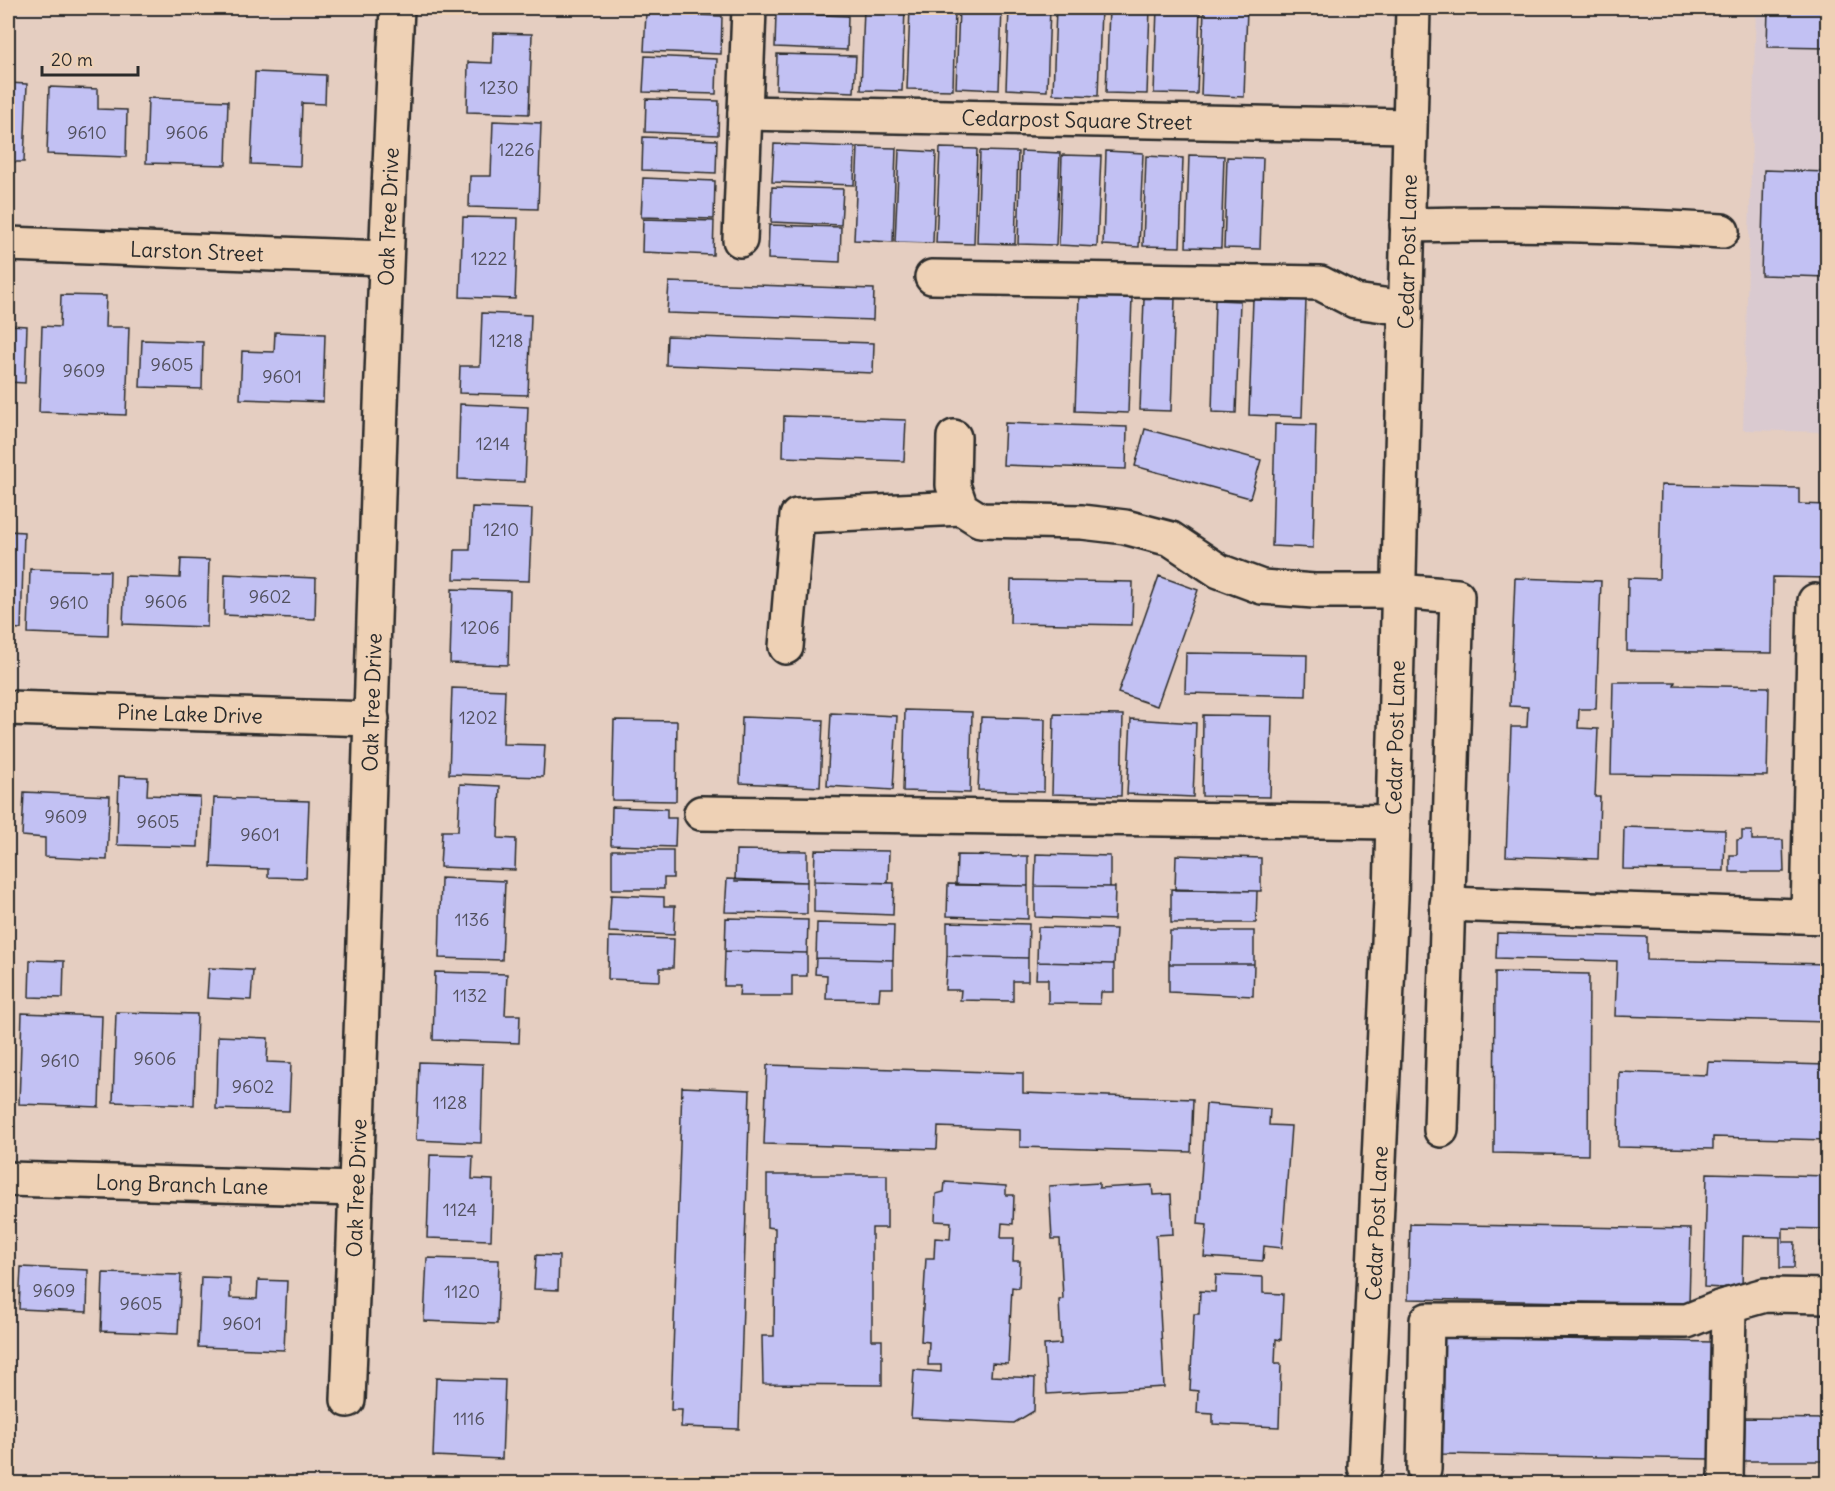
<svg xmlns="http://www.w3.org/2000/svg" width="1835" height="1491" viewBox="0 0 1835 1491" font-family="Delius,sans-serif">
<rect width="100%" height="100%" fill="#e5cec1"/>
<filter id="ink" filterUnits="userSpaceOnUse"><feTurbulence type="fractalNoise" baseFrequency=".0167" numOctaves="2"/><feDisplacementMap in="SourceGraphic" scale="12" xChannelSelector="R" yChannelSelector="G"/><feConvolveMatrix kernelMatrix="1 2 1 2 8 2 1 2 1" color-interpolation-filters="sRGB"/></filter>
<g filter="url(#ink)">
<path fill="#dacad0" d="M1756 8H1827V432L1743 430Z"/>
<path fill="#c2c1f3" stroke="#2b2b2b" stroke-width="1.5" d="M515 8H559V9Z
M646 8H722L721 12 646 9Z
M777 8H847V11Z
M864 8H905L902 91 861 90Z
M910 8H955L953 90 907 89Z
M959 8H1002L999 90 956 88Z
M1009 8H1050L1047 91 1006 89Z
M1056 8H1101L1098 96 1053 94Z
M1109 8H1150L1147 94 1106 93Z
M1157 8H1200L1197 94 1154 93Z
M1204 8H1247L1244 97 1201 95Z
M1768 8H1828V48L1767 47Z
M646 13 722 16 721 54 644 51Z
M776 13 848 16 847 50 775 47Z
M493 33 532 34 529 114 467 112 468 62 492 63Z
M777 54 856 56 854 92 776 89Z
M645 56 717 59 716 94 643 92Z
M255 72 326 75 325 104 302 103 300 166 251 164Z
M8 83 27 84 24 162H8Z
M49 87 98 89V109L127 110 126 157 47 154Z
M148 98 228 101 226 165 146 163Z
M646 99 719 101 718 135 645 132Z
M493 121 541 123 538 209 469 207 470 176H491Z
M643 137 717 140 716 173 642 170Z
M774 144 855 147 854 185 772 182Z
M858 147 896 148 893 242 854 240Z
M940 148 977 149 974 244 936 243Z
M899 150 936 152 933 243 895 242Z
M980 151 1018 152 1015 244 977 243Z
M1021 151 1060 153 1056 245 1018 244Z
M1106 151 1143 153 1139 247 1103 245Z
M1062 155 1101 156 1097 247 1059 245Z
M1189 155 1224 156 1221 248 1186 247Z
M1146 156 1183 158 1180 247 1143 246Z
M1227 157 1263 158 1260 249 1224 248Z
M1764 170 1828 172V277L1761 275Z
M643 178 715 181 714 219 641 217Z
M772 187 843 189 841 225 771 222Z
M463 217 518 218 515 299 460 297Z
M643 219 714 221 713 255 642 252Z
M769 225 841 227 840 262 768 259Z
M669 282 874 289 873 320 667 313Z
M61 295 106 296 105 327H129L126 415 39 412 42 326 60 327Z
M1079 295 1132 297 1128 413 1075 411Z
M1144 298 1175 299 1171 411 1140 410Z
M1253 298 1306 300 1302 417 1249 415Z
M1215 300 1240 301 1236 413 1212 412Z
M482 313 531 315 528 395 459 393 460 366H480Z
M8 325 27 326 25 383 8 382Z
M275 332 325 334 323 402 240 399 242 351 274 352Z
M667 336 874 343 873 373 666 365Z
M142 340 203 342 202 389 140 387Z
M460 404 528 407 525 482 458 479Z
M784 416 906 420 904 461 783 457Z
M1005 423 1127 427 1126 469 1003 465Z
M1275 424 1316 425 1313 548 1272 546Z
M1145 429 1261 460 1250 498 1135 466Z
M1661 485 1799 488V504L1828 505V578L1773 577 1772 653 1627 651 1628 578 1659 579Z
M472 507 532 509 529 581 454 579 455 550H470Z
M8 531 24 532 21 629 8 628Z
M181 559 209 560 207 627 123 624 125 576 180 578Z
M30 569 110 571 108 636 28 633Z
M225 574 316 578 315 619 224 615Z
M1159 576 1198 590 1157 706 1118 693Z
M1515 578 1601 581 1596 709H1579L1578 728 1598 729 1595 797H1600L1598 859 1506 856 1511 727H1527L1528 707 1510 706Z
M1011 580 1133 582 1132 625 1010 623Z
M452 589 510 591 508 665 450 663Z
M1186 653 1307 655 1306 696 1185 693Z
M1613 682H1675L1674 685 1769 687 1767 776 1611 774Z
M452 688 505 690 503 744 545 745 543 777 449 774Z
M905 710 972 712 970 793 903 791Z
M831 713 897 716 893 790 827 786Z
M1054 714 1123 715 1121 796 1052 794Z
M1203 715 1272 716 1270 797 1202 796Z
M742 717 823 720 820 787 740 783Z
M981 717 1045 719 1044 792 978 790Z
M1131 719 1196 723 1193 797 1127 794Z
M614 720 677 721 676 801 612 800Z
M119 776 148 777 147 795 200 797 198 847 117 845Z
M460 784 500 786 498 838 516 839 515 870 440 867 442 831H458Z
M24 792 110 796 107 860 45 857V838L22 836Z
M214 798 309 801 306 878 268 877V869L211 867Z
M612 807 667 809V818H676L675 847 611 845Z
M1624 827 1725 830 1724 871 1623 869Z
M1742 831H1752V840H1783L1784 872H1730V855H1737V840L1742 839Z
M612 850H673V878H664V889H612Z
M736 850 807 851V882L735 881Z
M815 850 889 851 888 883 814 881Z
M1036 854 1110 856V887L1035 886Z
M957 855 1028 856V886L956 885Z
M1176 855 1261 858V891L1175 890Z
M441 878 505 881 502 960 439 958Z
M727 879 807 882V914L725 912Z
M814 881 894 883 893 915 814 912Z
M948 884 1028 886V919L947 916Z
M1035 886 1115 887 1114 920 1035 917Z
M1171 889 1257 891 1256 923H1171Z
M611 895 664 897V906H675L674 935 609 932Z
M726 918 808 920 807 953 725 951Z
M947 922 1029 924 1028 958 947 956Z
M817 923 894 925 893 960 816 958Z
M1038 927 1116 929 1114 964 1037 962Z
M1170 931H1254V964H1169Z
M1497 933 1647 937V960L1828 964V1022L1615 1016 1617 961 1496 958Z
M609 937 674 939 673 968H660V981L608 979Z
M725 951 807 953V976H792V996H739L740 986H724Z
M947 956 1028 958V981H1013V1001L960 1000 961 990H945Z
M816 958 893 960V988H880L879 1000 826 999 827 975 815 974Z
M30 960 64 961 63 998 29 997Z
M1037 962 1114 964V992H1101L1100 1004 1048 1003V979H1036Z
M1169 964H1254L1253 996 1169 992Z
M209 968 253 970 251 1000 207 998Z
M435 972 507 974 505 1015H520L519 1043 433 1040Z
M1495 972 1589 974 1588 1155 1494 1153Z
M116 1012 197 1014 194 1105 113 1102Z
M22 1013 102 1016 99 1107 19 1104Z
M218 1036 268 1038 267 1062 291 1063 289 1111 216 1109Z
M419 1062 483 1064 481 1143 416 1140Z
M1708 1062 1828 1065V1140L1713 1137V1149L1618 1147 1619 1072 1707 1075Z
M767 1065 1023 1073V1093L1193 1099 1191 1152 1020 1147V1130L938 1127 937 1149 764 1144Z
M682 1087 750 1090 739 1429 681 1427 682 1410H671Z
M1206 1104 1270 1109 1269 1125 1291 1126 1282 1248 1264 1246 1263 1261 1204 1257 1207 1225 1198 1224Z
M430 1155 473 1156 472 1179 493 1180 491 1240 427 1238Z
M1707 1173 1828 1176V1229L1783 1228V1242H1795L1794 1268H1780V1237L1743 1236 1742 1289 1704 1287Z
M767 1175H887V1228H872V1340H882V1385L763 1384 762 1336H774L775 1228 767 1227Z
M945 1182 1006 1186V1195H1014L1013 1224 1002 1223 1001 1238H1014L1013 1261H1020L1019 1288 1012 1287 1008 1364 992 1363 991 1376 1035 1378 1034 1411 1014 1423 911 1418 914 1370 941 1372V1365H928L929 1342 921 1341 926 1258H934L935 1238 950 1239 951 1222 935 1221 936 1194 944 1192Z
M1099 1183V1188L1152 1185 1153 1195 1171 1194 1173 1234 1156 1235 1164 1387 1047 1394 1044 1345 1061 1344 1059 1300 1063 1299 1060 1239H1052L1049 1186Z
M1410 1224 1691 1229 1689 1304 1408 1299Z
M1821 1242 1828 1243V1271H1820Z
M536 1255 559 1256 558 1290 534 1289Z
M427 1258 499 1260 497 1324 424 1321Z
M21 1267 88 1270 87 1312 19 1309Z
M103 1273 181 1275 178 1334 101 1331Z
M1216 1275 1263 1277V1293L1283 1294 1281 1340 1276 1339 1275 1364H1281L1279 1427 1213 1424V1414L1197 1413 1198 1391 1190 1390 1194 1314H1199L1200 1291 1215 1292Z
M201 1277 230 1278V1298L257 1299 258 1280 287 1281 284 1350 198 1347Z
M1444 1337 1713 1342 1710 1459 1442 1454Z
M436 1378 505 1380 502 1459 433 1456Z
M1745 1418 1826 1419V1461H1744Z"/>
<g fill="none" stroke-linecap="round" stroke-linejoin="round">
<defs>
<g id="minor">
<path id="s1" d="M745 113 1409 126"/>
<path d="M1407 225C1512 223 1617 224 1722 231"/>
<path d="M740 240 749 9"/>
<path id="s2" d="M8 244 385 258"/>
<path d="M932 277 1320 283 1355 301 1405 308"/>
<path d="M954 437 953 485 961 508 980 520 1082 522 1125 527 1171 539 1219 571 1262 587 1314 591H1398L1457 596 1441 1130"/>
<path d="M786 647 797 516 961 508"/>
<path id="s3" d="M8 708 372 719"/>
<path d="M701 813 1393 822"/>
<path d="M1447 904 1828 917"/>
<path d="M1808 916 1815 601"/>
<path id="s4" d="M8 1179 356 1189"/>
<path id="s5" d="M348 1400C367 936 375 471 397 8"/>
<path id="s6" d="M1365 1467 1391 898 1413 8"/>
<path d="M1424 1469 1427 1320 1687 1321 1719 1308 1765 1295 1828 1296"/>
<path d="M1726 1478 1729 1305"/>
</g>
</defs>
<use href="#minor" stroke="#2b2b2b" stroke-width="38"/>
<use href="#minor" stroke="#eed1b5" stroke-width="33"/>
</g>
</g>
<g text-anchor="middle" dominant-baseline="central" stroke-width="4.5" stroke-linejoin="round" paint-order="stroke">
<g font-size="18" fill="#51505d">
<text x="499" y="87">1230</text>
<text x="87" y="132">9610</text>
<text x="187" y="132">9606</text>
<text x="516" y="149">1226</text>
<text x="489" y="258">1222</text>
<text x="506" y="340">1218</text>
<text x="172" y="364">9605</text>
<text x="84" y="370">9609</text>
<text x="282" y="376">9601</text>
<text x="493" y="443">1214</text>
<text x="501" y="529">1210</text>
<text x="270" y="596">9602</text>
<text x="166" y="601">9606</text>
<text x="69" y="602">9610</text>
<text x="480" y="627">1206</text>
<text x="478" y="717">1202</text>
<text x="66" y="816">9609</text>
<text x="158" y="821">9605</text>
<text x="260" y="834">9601</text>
<text x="472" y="919">1136</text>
<text x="470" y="995">1132</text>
<text x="155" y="1058">9606</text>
<text x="60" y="1060">9610</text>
<text x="253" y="1086">9602</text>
<text x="450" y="1102">1128</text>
<text x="460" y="1209">1124</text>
<text x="54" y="1290">9609</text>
<text x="462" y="1291">1120</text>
<text x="141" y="1303">9605</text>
<text x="242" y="1323">9601</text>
<text x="469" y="1418">1116</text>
</g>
<g font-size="21" fill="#2b2b2b" stroke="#eed1b5">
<text stroke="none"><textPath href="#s1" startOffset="332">Cedarpost Square Street</textPath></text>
<text stroke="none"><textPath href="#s5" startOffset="1184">Oak Tree Drive</textPath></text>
<text stroke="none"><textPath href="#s2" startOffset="189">Larston Street</textPath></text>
<text stroke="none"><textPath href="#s6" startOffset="1216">Cedar Post Lane</textPath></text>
<text stroke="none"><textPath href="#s5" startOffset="698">Oak Tree Drive</textPath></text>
<text stroke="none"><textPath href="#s3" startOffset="182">Pine Lake Drive</textPath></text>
<text stroke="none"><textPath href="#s6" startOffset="730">Cedar Post Lane</textPath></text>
<text stroke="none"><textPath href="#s4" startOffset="174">Long Branch Lane</textPath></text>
<text stroke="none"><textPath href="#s5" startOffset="212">Oak Tree Drive</textPath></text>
<text stroke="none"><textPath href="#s6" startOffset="244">Cedar Post Lane</textPath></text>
</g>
</g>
<rect width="1835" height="1491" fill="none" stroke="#eed1b5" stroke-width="30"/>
<rect x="15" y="15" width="1805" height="1461" fill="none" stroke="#2b2b2b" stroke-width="2" filter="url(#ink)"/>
<path d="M42 66v9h96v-9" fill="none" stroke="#2b2b2b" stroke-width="3"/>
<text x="51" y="66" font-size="18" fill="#2b2b2b" stroke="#eed1b5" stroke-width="4.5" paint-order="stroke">20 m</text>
</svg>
